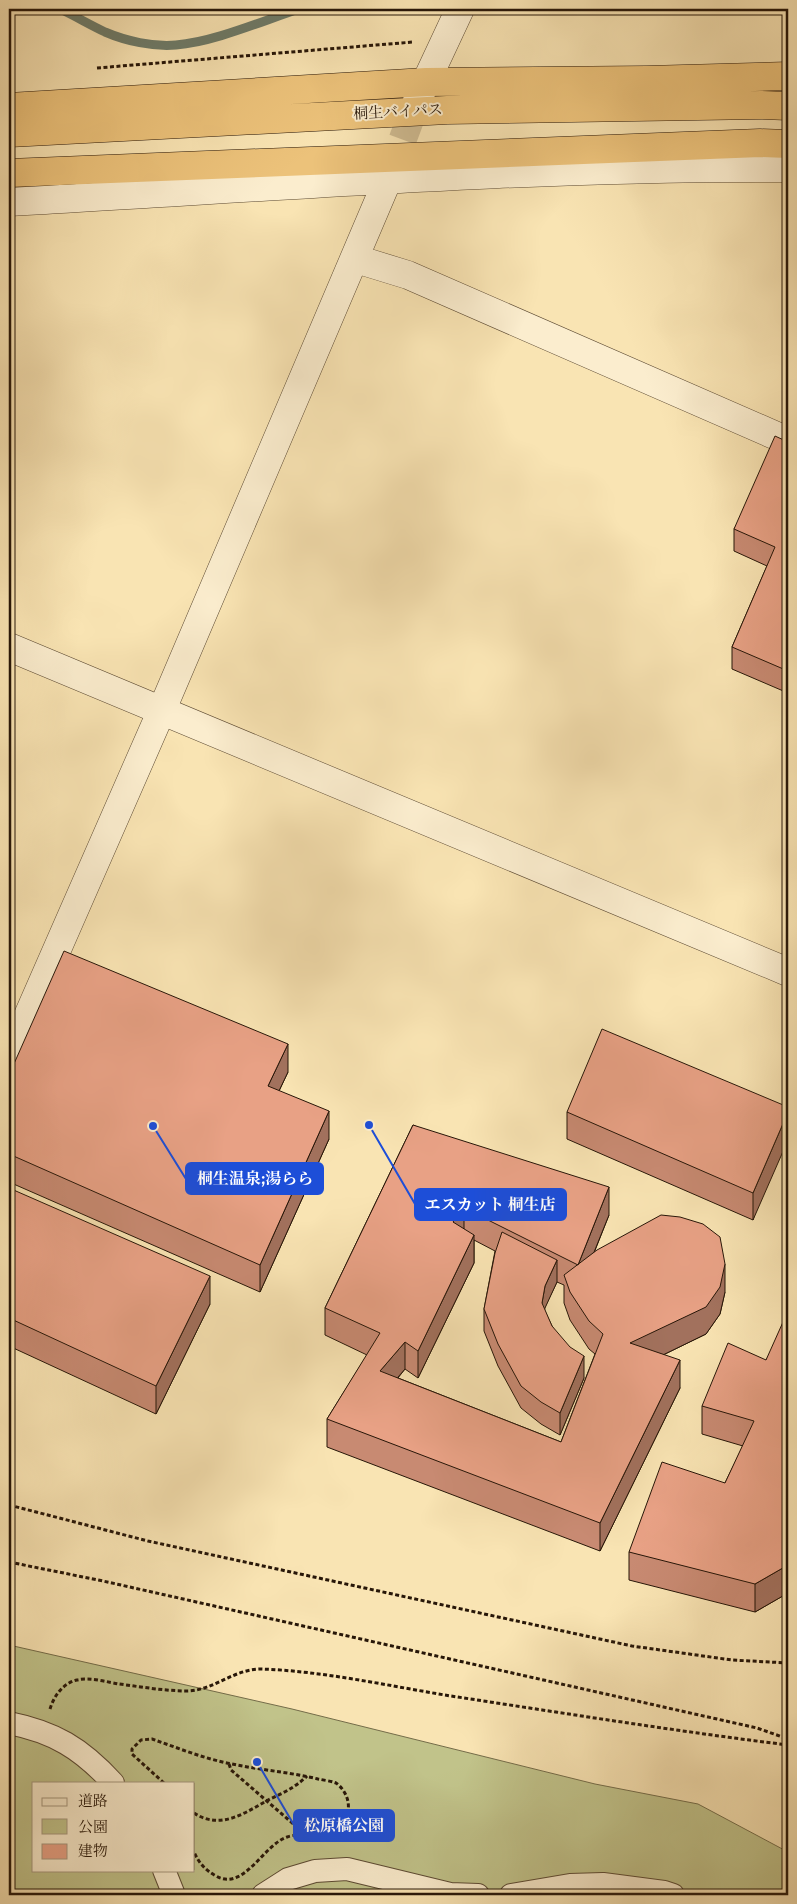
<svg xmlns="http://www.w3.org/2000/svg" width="797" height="1904" viewBox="0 0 797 1904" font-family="Vollkorn,'Noto Serif JP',serif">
<rect width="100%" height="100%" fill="#f9e4b3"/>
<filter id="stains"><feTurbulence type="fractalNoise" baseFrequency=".004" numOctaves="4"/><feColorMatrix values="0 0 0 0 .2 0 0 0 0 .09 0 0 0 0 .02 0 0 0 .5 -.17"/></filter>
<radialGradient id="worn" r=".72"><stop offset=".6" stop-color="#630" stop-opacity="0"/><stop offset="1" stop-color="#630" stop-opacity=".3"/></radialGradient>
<path fill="#c1c38a" stroke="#746c49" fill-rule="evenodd" d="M9 1645 292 1709 595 1784 698 1804 788 1852V1895H9ZM34 1783H194V1870H34Z"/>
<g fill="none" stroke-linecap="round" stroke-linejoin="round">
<path stroke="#6e7b69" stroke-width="9" d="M60 9C75 16 90 25 105 32 126 41 153 47 176 45 214 42 262 21 299 9"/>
<path stroke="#cfbb91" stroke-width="28" stroke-dasharray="28 14" stroke-linecap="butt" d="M388 179 417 101"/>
<defs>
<path id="pedestrian" d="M9 1723C54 1732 81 1748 113 1783
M164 1870 174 1895
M263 1895 288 1879 315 1871 347 1869 450 1894 478 1895
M511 1895 570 1885 603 1884 664 1892 673 1895"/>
<path id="minor" d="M417 101 460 9
M9 202C268 188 528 166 788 168
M356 259 408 275 788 441
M9 1059 161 712 388 179"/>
<path id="tertiary" d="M9 647 788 972"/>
<path id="trunk" d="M9 107 426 82 647 80 788 76
M9 133 447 110 761 105 788 106
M9 173 760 143 788 144"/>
</defs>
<use href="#pedestrian" stroke="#5c4a33" stroke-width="24"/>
<use href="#minor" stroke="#5c4a33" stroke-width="29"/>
<use href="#tertiary" stroke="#5c4a33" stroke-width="29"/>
<use href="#trunk" stroke="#271608" stroke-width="29"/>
<path stroke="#271608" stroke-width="3" stroke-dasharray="4 2.5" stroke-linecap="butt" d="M97 68 413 42
M9 1505 148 1541 632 1646 732 1660 788 1663
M9 1562 103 1581 757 1728 788 1739
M50 1709C54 1696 63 1683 77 1680 90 1677 107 1682 119 1684 142 1687 165 1691 188 1691 214 1690 234 1669 261 1669 323 1671 389 1686 451 1696 563 1713 675 1731 788 1745
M229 1764 231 1770 305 1834
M164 1783 132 1754V1749L141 1740 152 1739C178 1748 205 1759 232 1764 260 1770 289 1772 318 1779 323 1780 331 1781 336 1783 342 1787 347 1795 348 1802 351 1817 337 1835 321 1836 310 1837 298 1833 287 1837 263 1845 244 1892 216 1876 205 1870 199 1863 194 1852
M194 1813C221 1831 246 1812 270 1799 283 1793 296 1787 307 1776"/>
<use href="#pedestrian" stroke="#fbedce" stroke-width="22"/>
<use href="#minor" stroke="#fbedce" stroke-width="28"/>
<use href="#tertiary" stroke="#fbedce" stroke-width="28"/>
<use href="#trunk" stroke="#ecc27a" stroke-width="28"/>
</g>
<path fill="#c88a72" stroke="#271608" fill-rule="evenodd" d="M788 442V693L732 669V647L767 566 734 551V529Z
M288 1072 279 1091 329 1139 260 1292 9 1182V1075Z
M788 1107 753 1220 567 1139V1112Z
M413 1125 609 1215 594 1253 725 1292 720 1314 706 1334 663 1355 680 1388 600 1551 327 1447V1419L367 1355 325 1335V1308ZM474 1240 495 1251 484 1309V1331L498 1366 521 1408 541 1424 560 1435 584 1378 552 1326 544 1309 557 1282 564 1285V1303L570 1320 589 1349 595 1354 561 1442 398 1378 405 1369 418 1378 474 1263Z
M9 1188 210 1304 156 1414 9 1346Z
M788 1322V1593L755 1612 629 1580V1552L725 1483 743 1446 702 1434V1406L766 1360Z"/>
<path fill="#a2715d" stroke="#271608" d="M288 1044V1072L268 1114V1086Z
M329 1111V1139L260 1292V1265Z
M788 1112V1140L753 1220V1193Z
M609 1187V1215L578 1292V1265Z
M464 1208V1235L453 1222Z
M474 1235V1263L418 1378V1351Z
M557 1260V1282L545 1308 542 1325V1303L545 1286Z
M725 1264V1292L720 1314 706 1334 630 1371V1343Z
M210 1276V1304L156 1414V1386Z
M405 1342V1369L380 1398V1371Z
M584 1356V1378L560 1435V1413Z
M680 1360V1388L600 1551V1523Z
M788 1565V1593L755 1612V1584Z"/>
<path fill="#e8a185" stroke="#271608" d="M775 436 788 442V671L732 647 775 547 734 529Z
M64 951 288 1044 268 1086 329 1111 260 1265 9 1154V1075Z
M602 1029 788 1107V1112L753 1193 567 1112Z
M413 1125 609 1187 578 1265 464 1208 453 1222 474 1235 418 1351 405 1342 380 1371 561 1442 603 1334 589 1321 570 1292 564 1275 597 1250 661 1215 680 1217 703 1224 720 1237 725 1264 720 1287 706 1307 630 1343 680 1360 600 1523 327 1419 380 1333 325 1308Z
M9 1188 210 1276 156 1386 9 1318Z
M502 1232 557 1260 545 1286 542 1303 552 1326 570 1347 584 1356 560 1413 541 1402 521 1386 498 1344 484 1309 495 1253Z
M783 1322H788V1565L755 1584 629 1552 662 1462 725 1483 754 1421 702 1406 728 1343 766 1360Z"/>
<g text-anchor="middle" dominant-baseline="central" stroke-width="4" stroke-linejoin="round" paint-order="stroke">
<g font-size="15" fill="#271608" stroke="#fbedce">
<text transform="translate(398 113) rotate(-3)">桐生バイパス</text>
</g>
</g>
<path fill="none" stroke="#1d4ed8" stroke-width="2" d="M153 1126L186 1179M369 1125L415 1204M257 1762L294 1825"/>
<g fill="#1d4ed8" stroke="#fbedce" stroke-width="2">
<circle cx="153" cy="1126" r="5"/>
<circle cx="369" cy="1125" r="5"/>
<circle cx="257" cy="1762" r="5"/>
</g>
<g fill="#1d4ed8" stroke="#1d4ed8" stroke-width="2">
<rect x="186" y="1163" width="137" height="31" rx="5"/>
<rect x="415" y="1189" width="151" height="31" rx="5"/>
<rect x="294" y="1810" width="100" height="31" rx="5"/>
</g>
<g font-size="16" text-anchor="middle" font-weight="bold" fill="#fff">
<text x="255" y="1184">桐生温泉;湯らら</text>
<text x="490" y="1210">エスカット 桐生店</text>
<text x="344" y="1831">松原橋公園</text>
</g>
<rect width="797" height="1904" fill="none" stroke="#f9e4b3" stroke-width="30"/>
<rect x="10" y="10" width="777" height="1884" fill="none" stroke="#271608" stroke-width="2.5"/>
<rect x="15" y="15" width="767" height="1874" fill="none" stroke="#271608"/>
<rect x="32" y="1782" width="162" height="90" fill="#fbedce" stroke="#a6977f"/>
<rect x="42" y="1798" width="25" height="8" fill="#fbedce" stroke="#a6977f"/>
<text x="78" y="1806" font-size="15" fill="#271608">道路</text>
<rect x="42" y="1819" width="25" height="15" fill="#c1c38a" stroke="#a6977f"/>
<text x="78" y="1832" font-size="15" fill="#271608">公園</text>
<rect x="42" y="1844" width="25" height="15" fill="#e8a185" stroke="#a6977f"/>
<text x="78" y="1856" font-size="15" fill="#271608">建物</text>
<rect width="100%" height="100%" filter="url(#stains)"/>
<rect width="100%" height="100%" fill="url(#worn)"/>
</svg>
